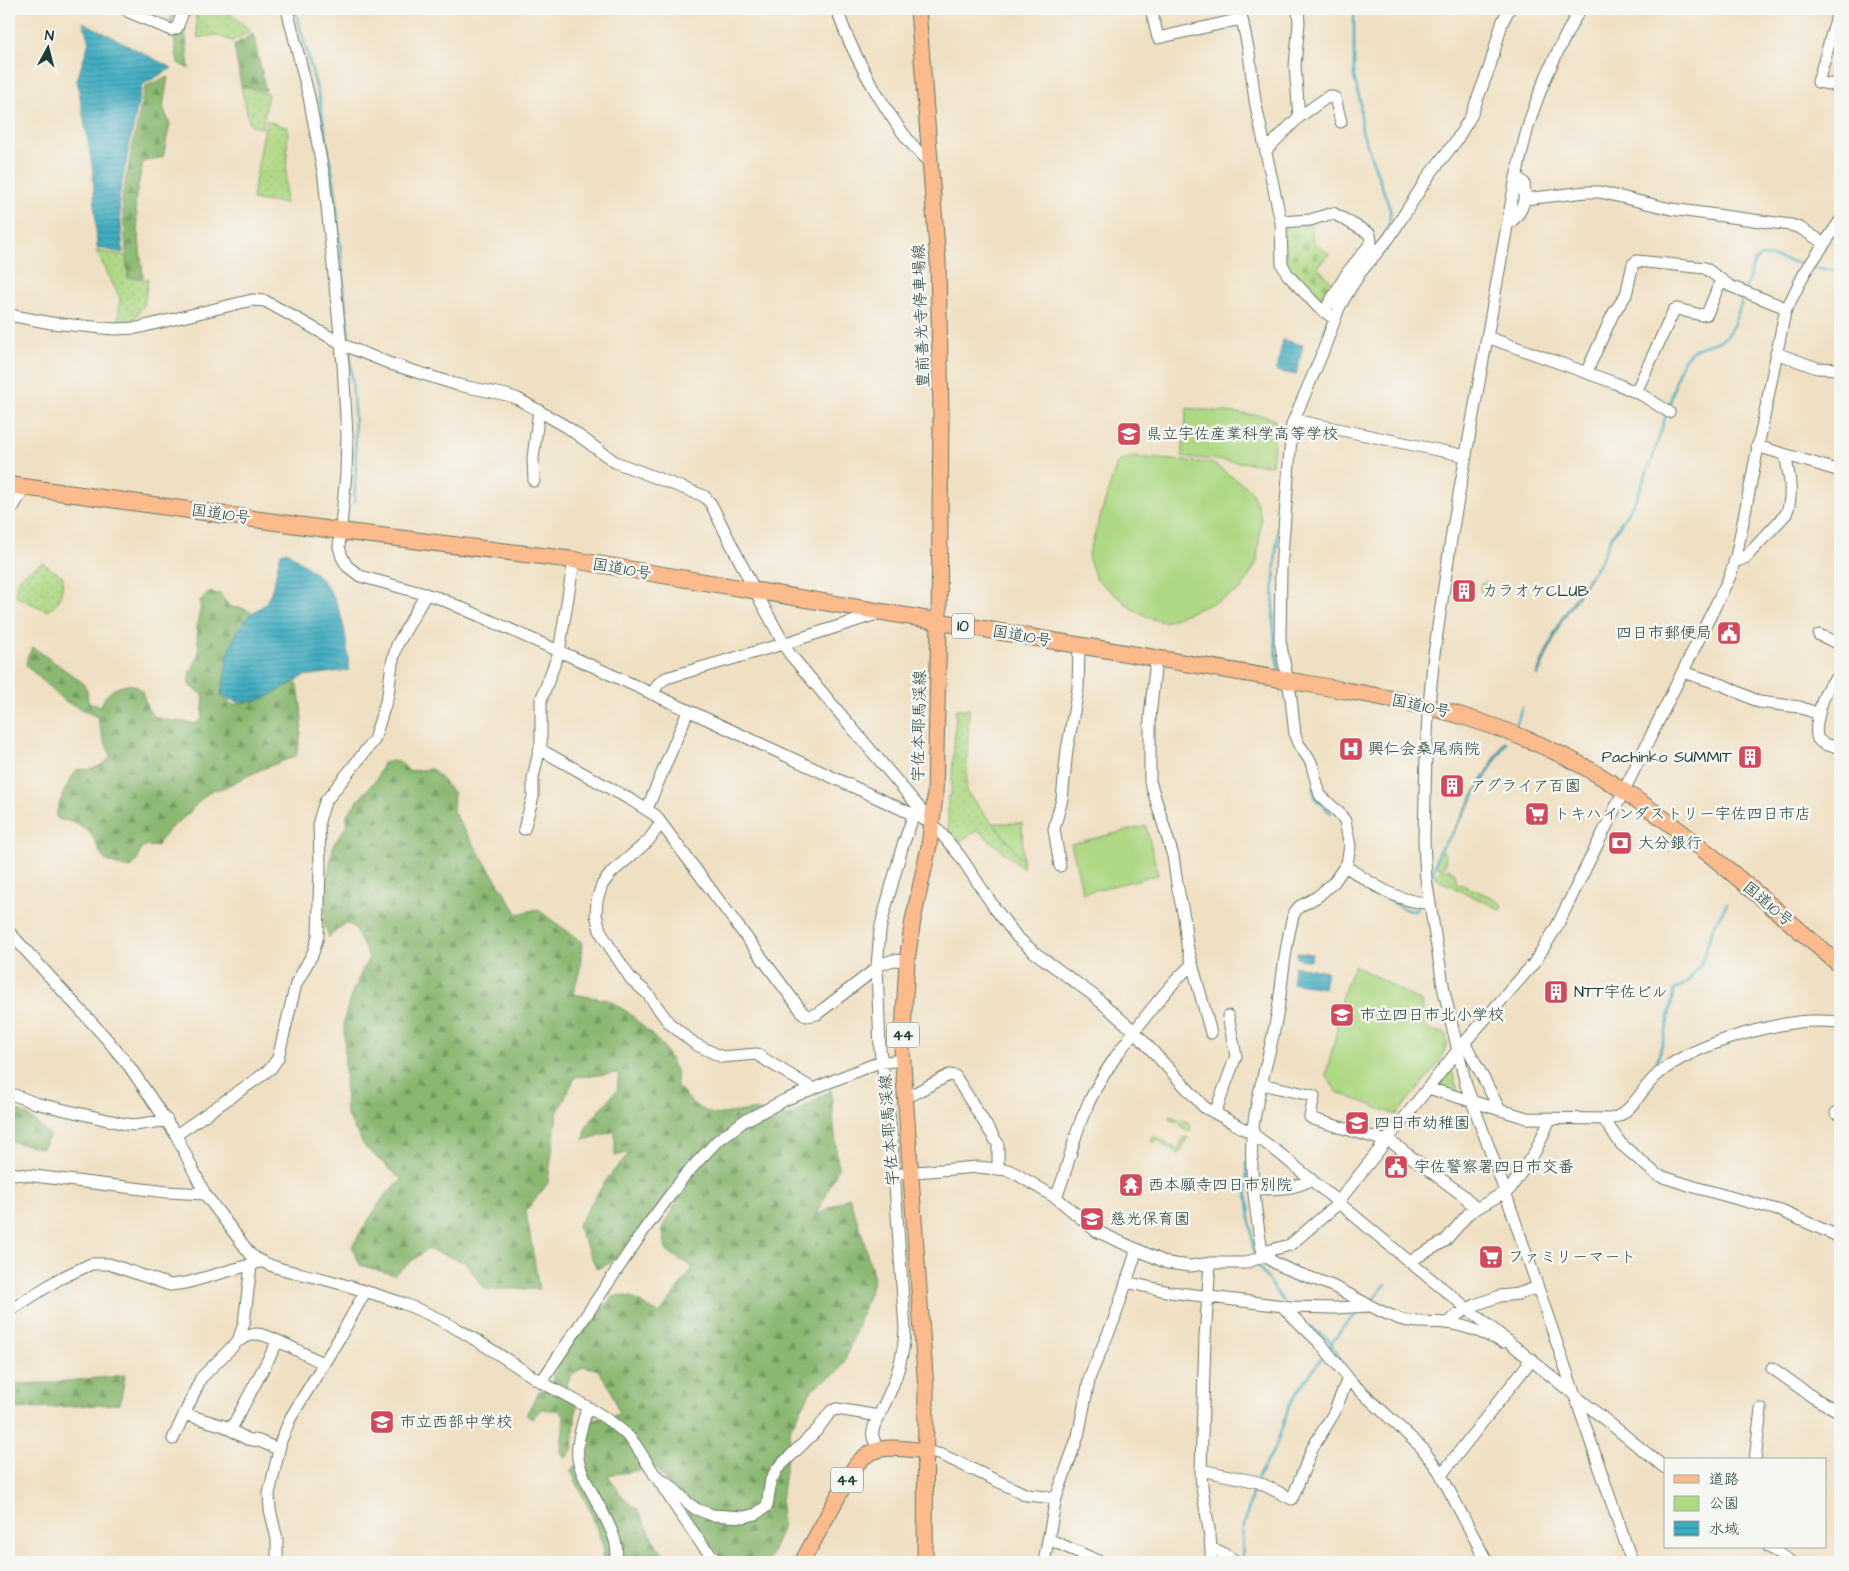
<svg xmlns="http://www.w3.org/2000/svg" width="1849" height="1571" viewBox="0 0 1849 1571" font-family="'Architects Daughter','Klee One',sans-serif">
<defs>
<pattern id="grass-dots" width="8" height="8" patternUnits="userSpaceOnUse" patternTransform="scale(1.25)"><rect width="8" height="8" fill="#aed883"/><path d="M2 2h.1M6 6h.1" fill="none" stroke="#95ba72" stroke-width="1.8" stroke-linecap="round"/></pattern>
<pattern id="forest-firs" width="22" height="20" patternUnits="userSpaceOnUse" patternTransform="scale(1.25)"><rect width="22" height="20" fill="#8ab871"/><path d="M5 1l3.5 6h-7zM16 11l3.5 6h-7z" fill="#70975e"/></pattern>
<pattern id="cemetery-stones" width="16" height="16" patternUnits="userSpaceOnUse" patternTransform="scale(1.25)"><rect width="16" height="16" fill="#aed883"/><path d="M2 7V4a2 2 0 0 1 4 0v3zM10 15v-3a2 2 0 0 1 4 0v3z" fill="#95ba72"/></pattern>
<pattern id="water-rules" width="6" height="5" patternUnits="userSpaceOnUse" patternTransform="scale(1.25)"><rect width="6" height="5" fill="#41acc0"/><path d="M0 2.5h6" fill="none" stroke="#368d9d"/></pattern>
</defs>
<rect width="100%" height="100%" fill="#f6f6f2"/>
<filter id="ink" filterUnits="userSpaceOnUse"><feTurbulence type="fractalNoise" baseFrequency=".02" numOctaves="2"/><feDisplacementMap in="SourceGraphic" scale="10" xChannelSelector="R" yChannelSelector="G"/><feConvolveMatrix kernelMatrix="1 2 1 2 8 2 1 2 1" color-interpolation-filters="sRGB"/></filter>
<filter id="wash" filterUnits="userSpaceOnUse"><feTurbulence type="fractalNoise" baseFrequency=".0096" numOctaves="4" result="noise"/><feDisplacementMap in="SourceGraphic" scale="20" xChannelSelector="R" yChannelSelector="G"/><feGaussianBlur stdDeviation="1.12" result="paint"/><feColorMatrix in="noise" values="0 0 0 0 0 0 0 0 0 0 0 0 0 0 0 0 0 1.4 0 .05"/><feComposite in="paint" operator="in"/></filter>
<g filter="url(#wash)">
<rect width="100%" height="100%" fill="#f0e0c3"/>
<path fill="url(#grass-dots)" stroke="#668a5c" d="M195 9H225L251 31 232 41 216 35 198 38Z
M241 86 268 94 262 128 250 125Z
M266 120 288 128 285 203 252 200Z
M96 251 126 256 128 278 148 279 144 305 131 323H118L120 298Z
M42 563 63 576C63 589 61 604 48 611L17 597C12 577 28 572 42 563Z
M1480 588a6 6 0 1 1 12 0a6 6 0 1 1-12 0Z
M956 709H969L966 791 1023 860V869L978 830 956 844 949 832 948 826V796H951Z
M1443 851 1446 855 1445 866 1443 868H1439L1435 860 1438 853Z
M1449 869 1455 873 1457 883C1469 888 1498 897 1503 907L1501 910 1440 881 1435 877 1439 871Z
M1451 1067 1459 1096 1432 1088Z"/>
<path fill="url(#forest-firs)" stroke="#547a52" d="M184 18 189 69 178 63 174 39Z
M253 34 266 91 241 85 234 45Z
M168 77 163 107 170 124 163 157 143 162 135 201 143 277H128L122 198 145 86Z
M208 592 220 594 230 607 242 608 251 612C238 639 227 665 221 695L233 705 252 701 284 684 297 683C303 711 304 728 296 756L262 769 223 788 212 790 201 799 189 813 168 830 157 846 141 847 138 859 131 868C122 866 112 865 104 859 100 855 98 847 95 841 89 828 74 819 60 820L56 817C57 805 70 777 78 769 89 772 106 766 111 755L103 738 97 717 63 700 26 665 28 655 33 647 82 682 87 690 88 702 101 706C102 703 104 699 106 696 113 687 136 678 142 692 146 700 145 709 153 715 164 723 182 720 195 724L202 719 204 695 189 685C188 671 193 670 197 659 201 648 196 638 197 628 197 618 202 611 200 601Z
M398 760 409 771 432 769 454 793 453 811 460 823 518 914 537 909 582 942 580 969 573 994 609 1000 629 1013 663 1046 676 1070 677 1086 694 1105 714 1115 751 1110 790 1116 831 1090 838 1168 817 1215 849 1197 862 1234 874 1279 845 1360 839 1371 813 1388 791 1427 781 1501 782 1529 768 1562H727L709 1543 656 1468 608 1475 622 1497 637 1509 659 1549 674 1562H602L603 1546 591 1513 571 1471 574 1466 586 1463 583 1437 588 1421 619 1414 611 1389 598 1370 584 1366 572 1375 566 1384 569 1392 577 1401 572 1450 565 1459 561 1452 564 1416 561 1411 541 1409 532 1419 526 1415 539 1391 554 1387 552 1378 572 1339 589 1324 613 1297 620 1295 631 1297 660 1314 693 1268 666 1250 662 1227 688 1182 610 1263 597 1269 577 1226 607 1179 630 1152 615 1156V1131L584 1140 587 1125 617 1090 619 1073 575 1077 557 1114 548 1183 526 1211 539 1289H485L465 1262 427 1249 394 1275 360 1265 352 1246 384 1196 402 1180 365 1147 346 1114 344 1020 352 993 369 957 354 927 345 923 329 937 324 924 326 882 334 844 347 825V814L377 778 383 763Z
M9 1107 27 1115 50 1135 42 1148 9 1141Z
M125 1375 120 1404 9 1409V1384L48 1383Z"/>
<path fill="url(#cemetery-stones)" stroke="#668a5c" d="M1311 223 1313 241 1329 254 1317 267 1335 286 1323 305 1287 268 1284 225Z"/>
<path fill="#aed883" stroke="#668a5c" d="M1187 408 1266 416 1276 421 1272 465 1182 457Z
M1133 457 1212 463 1250 489 1257 504 1261 519 1257 562 1242 589 1218 601 1165 622 1152 619 1132 609 1096 579 1088 556 1117 463 1124 459Z
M993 823H1022L1023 860Z
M1146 826 1158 875 1083 893 1071 844Z
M1354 965 1422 1002 1423 1011 1426 1017 1424 1028 1446 1034 1447 1045 1439 1063 1396 1115 1337 1092 1326 1075 1336 1034 1341 999Z
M1170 1116 1188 1122 1191 1127 1189 1132 1177 1122 1170 1120Z
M1155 1137 1166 1142 1167 1145 1178 1149 1184 1137 1188 1138 1179 1154 1166 1148 1159 1140 1155 1142 1151 1141 1152 1138Z"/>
<path fill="url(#water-rules)" stroke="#30747a" d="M83 22 172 68 142 85 119 197 123 253 97 248 93 171 77 80 89 42Z
M1283 340 1303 345 1296 375 1276 371Z
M287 551C298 560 310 568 320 578 343 602 347 638 349 670L304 676 270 696 255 701 239 702 222 697C224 672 229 637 247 618 254 610 265 607 269 597 275 584 277 567 281 553Z
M1591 573 1593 574 1562 621 1538 676 1536 675 1560 620Z
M1504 741 1507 742 1452 835 1451 834Z
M1297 952 1312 954 1311 961 1296 958Z
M1294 966 1327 971 1324 988 1292 983Z"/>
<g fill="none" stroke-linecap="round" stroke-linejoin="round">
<path stroke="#41acc0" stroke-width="2.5" d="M295 9 319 97 327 142 335 189 349 342
M1354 9V77L1360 101 1362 131 1390 209C1391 223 1387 230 1380 241
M170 25 174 9
M1813 267 1840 272
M1745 290 1754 262 1760 256 1772 257 1806 265
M1323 336 1328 318
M350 353C354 403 358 453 354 503
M1669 407C1673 393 1677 367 1687 356 1695 347 1704 346 1714 343 1734 337 1738 311 1744 295
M1590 576 1600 562 1610 540 1636 499 1652 460 1666 415
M1279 670C1268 618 1275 562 1280 510
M1516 725 1522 707
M1313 789 1316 799 1331 813
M1344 873 1359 882
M1433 875 1438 852 1452 834
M1363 885 1404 909 1411 911 1416 910 1417 906
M1657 1061 1666 1031 1674 990 1685 984 1690 979 1702 962 1712 930 1727 903
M1246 1163 1247 1191 1254 1255
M1256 1263 1283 1301
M1370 1303 1386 1284
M1311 1327 1328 1339 1331 1344 1329 1348
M1342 1362 1331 1344 1343 1327 1360 1311
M1355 1378 1404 1423
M1424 1443 1443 1465
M1257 1478 1276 1446 1289 1406 1298 1391 1324 1355
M1241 1561 1243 1549 1242 1534 1254 1486"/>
</g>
</g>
<g filter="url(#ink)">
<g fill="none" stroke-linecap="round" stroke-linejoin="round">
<defs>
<path id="minor" d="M126 9 129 12 171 30 177 28 184 9
M287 9 309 97 324 177 343 364 347 435 346 473 339 547 342 557 347 566 360 576 439 598 588 664 925 820
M837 9C850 52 896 134 930 163
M1151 9 1158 38 1241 19
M1240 9 1249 53 1255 101 1281 222 1282 264 1288 275 1319 308 1335 319
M1298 9 1299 23 1295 66 1299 117
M1580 9C1561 43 1543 80 1531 117 1521 149 1515 182 1509 215L1452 533 1434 654 1428 715 1426 755 1424 840 1426 879 1444 991 1466 1085 1502 1183 1632 1562
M1839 9 1818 82 1840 86
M1266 150 1299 117 1329 96 1335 98 1341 122
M1525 199 1586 192H1600L1671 209 1791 225 1800 228 1824 243
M1281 222 1310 220 1333 213 1370 234 1371 243 1347 273 1324 312
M1507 225C1523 213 1526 202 1524 183L1516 176
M9 315 51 323 114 329 137 328 252 300 265 301 346 346 391 364 458 385 507 395 518 399 567 427 615 462 704 496 711 504 755 591 789 653 960 856 994 907 1017 937 1034 952 1093 995 1134 1031 1204 1107 1253 1134 1279 1153 1411 1263 1665 1468
M1487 337 1615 383 1642 395 1669 412
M1776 353 1817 368 1840 369
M1587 371 1613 314 1626 295 1633 264 1637 261 1705 268 1730 286 1786 308
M1636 392 1674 310 1677 309 1701 315 1707 314 1721 280
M1294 420 1466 456
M1757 446 1840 471
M534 481 533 458 539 410
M9 514 25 487
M574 560 559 652 541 700V750L631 800 655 815 803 1013 807 1016 817 1014 882 964 893 960 907 961
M1734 562 1745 558 1786 514C1794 496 1789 473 1785 455
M1819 635 1840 644
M1156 659 1150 717V781L1173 856 1177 884 1184 917 1187 945 1211 1033
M1683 672 1723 685 1759 702 1799 707 1819 714
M1840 675C1835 680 1830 684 1827 690 1822 699 1813 730 1818 739 1823 746 1833 746 1840 747
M652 694 659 683 666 678 783 644 880 613
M647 809 688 711
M661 823 648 841 611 873 602 885 597 900 596 915 600 930 606 941 631 979 647 993 669 1023 695 1044 722 1057 756 1054 813 1089
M524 829 533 797V778L540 747
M1060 866 1054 829 1062 799 1067 750 1078 689 1079 646
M1345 866C1371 883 1398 903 1430 903
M9 932 105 1037 129 1066 176 1135 205 1194 251 1255C270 1269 296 1272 319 1278 347 1285 375 1294 402 1303 453 1322 496 1353 541 1382L644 1230 685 1175 717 1141 744 1121 785 1100 877 1063 902 1060
M1465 1043 1500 1110
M1261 1084 1314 1096 1310 1117 1313 1119 1386 1141
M1428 1088 1527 1118 1610 1119C1632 1114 1641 1089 1657 1075 1688 1047 1756 1028 1798 1022 1812 1020 1826 1021 1840 1022
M9 1093 35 1103 125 1124 135 1125 167 1120
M904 1099 949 1075 955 1076 998 1144V1168
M1215 1113 1236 1056 1228 1016
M1836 1113 1840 1114
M1604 1120 1621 1144 1657 1175 1698 1188 1781 1211 1840 1237
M176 1135 261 1076 271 1068 278 1058 296 984 313 953 318 936 320 868 319 821 325 802 374 740 388 695 392 663 397 645 426 594
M1387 1139 1464 1196 1476 1209
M9 1173 167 1192 205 1194
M904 1173 977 1167 1008 1170 1018 1175 1058 1199 1096 1231 1167 1263 1190 1266 1212 1263H1245L1259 1258 1267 1251 1290 1245 1339 1203
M1253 1189C1271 1189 1296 1190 1311 1179
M1056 1197C1068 1170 1072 1141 1084 1113 1100 1075 1125 1043 1150 1011 1163 995 1176 978 1192 965
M1338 1202 1458 1050 1534 963 1556 928 1730 576 1736 557 1785 312 1805 272 1840 221
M1210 1263 1205 1338 1201 1470C1201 1501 1213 1531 1211 1562
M1411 1263 1417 1257 1445 1241 1469 1213 1510 1189 1536 1150 1550 1119
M1126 1282 1170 1292 1291 1307 1335 1308 1369 1306
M1282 1306 1321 1344 1352 1383 1421 1447 1439 1471 1487 1562
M9 1311 59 1279 91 1264H109L170 1285 186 1283 260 1262
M1448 1323 1457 1315 1475 1305 1500 1296 1518 1294 1538 1287
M238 1341 244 1323 251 1266
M1503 1342C1485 1334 1466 1325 1446 1323 1430 1321 1415 1324 1400 1319 1376 1311 1354 1296 1332 1286 1314 1278 1287 1271 1272 1261 1266 1257 1263 1253 1261 1246 1256 1211 1250 1175 1252 1139 1255 1097 1270 1057 1277 1015 1283 982 1284 946 1294 913L1300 906 1317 897 1334 882 1347 863 1350 846 1345 821 1339 813 1320 795 1311 762 1298 743 1295 735 1291 698 1280 641 1281 569 1292 424 1322 354 1339 308 1348 292 1360 273 1389 238 1430 174 1456 141 1471 116 1490 66 1502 23 1509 9
M1772 1368 1814 1398 1840 1412
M541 1382C570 1398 615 1418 635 1444L677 1509 703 1546 718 1562
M587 1408C583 1424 576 1441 578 1458 581 1484 622 1533 616 1556 615 1558 613 1560 612 1562
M184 1414 224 1426 247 1439 259 1441 278 1449
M231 1429 278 1341
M173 1439 201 1378 238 1341C244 1338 250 1334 257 1334 269 1334 309 1357 323 1363
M878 1449C876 1444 871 1437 873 1431 874 1422 881 1413 884 1405 896 1381 904 1356 905 1329L892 1142 887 1095 880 1050 877 966 880 931 883 917 902 848 914 814
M926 1451 942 1455 1027 1495 1056 1498
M1755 1460 1761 1409
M1201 1470 1258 1482 1292 1499 1313 1447 1334 1413 1348 1378
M654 1474 671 1486 688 1503 696 1509 712 1515 744 1517 756 1514 767 1506 771 1480 777 1469 817 1430 831 1411 837 1409 879 1416
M1441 1475 1532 1359
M1048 1539 1101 1562
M1769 1547 1791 1562
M1211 1549 1219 1551 1237 1562
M277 1562V1539L270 1510 269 1494 281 1441 291 1417 340 1337 365 1292
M1044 1562 1056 1498 1078 1436 1090 1376 1114 1320 1137 1249"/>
<path id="major" d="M918 9 938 261 941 416 939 622 935 797 929 846 913 920 907 961 902 1050 926 1389 925 1562
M802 1562 852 1471C870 1441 896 1448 926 1451"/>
<path id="highway" d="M9 485 340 531 574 560 1321 686C1368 695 1416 702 1462 716 1517 733 1574 757 1622 790 1700 841 1769 905 1840 965"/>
</defs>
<use href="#minor" stroke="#687666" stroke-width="13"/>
<use href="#major" stroke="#687666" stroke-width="17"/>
<use href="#highway" stroke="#687666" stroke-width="18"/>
<use href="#minor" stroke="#fff" stroke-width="11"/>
<use href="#major" stroke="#fbbb8d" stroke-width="15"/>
<use href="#highway" stroke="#fbbb8d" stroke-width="16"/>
</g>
</g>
<defs>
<symbol id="school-square" viewBox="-11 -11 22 22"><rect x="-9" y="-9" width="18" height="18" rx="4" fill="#d1495b" stroke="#f6f6f2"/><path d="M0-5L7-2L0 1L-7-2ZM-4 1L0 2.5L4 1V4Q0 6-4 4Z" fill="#fff"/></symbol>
<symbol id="building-square" viewBox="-11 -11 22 22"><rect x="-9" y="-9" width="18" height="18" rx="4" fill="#d1495b" stroke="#f6f6f2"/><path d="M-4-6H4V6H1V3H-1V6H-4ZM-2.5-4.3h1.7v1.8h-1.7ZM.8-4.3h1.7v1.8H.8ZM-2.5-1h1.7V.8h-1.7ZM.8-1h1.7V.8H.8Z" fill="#fff"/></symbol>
<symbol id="civic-square" viewBox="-11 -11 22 22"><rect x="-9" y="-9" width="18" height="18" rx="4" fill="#d1495b" stroke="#f6f6f2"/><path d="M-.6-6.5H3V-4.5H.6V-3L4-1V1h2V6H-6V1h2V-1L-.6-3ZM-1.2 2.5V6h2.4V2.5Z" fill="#fff"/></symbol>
<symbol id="hospital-square" viewBox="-11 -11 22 22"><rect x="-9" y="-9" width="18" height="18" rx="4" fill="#d1495b" stroke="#f6f6f2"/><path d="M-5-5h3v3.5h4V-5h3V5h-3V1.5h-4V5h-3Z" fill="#fff"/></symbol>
<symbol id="supermarket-square" viewBox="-11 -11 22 22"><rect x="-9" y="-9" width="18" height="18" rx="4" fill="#d1495b" stroke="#f6f6f2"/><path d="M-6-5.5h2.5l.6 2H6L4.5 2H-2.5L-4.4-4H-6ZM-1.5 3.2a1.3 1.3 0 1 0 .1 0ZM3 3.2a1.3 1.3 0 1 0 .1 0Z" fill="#fff"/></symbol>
<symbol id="bank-square" viewBox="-11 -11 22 22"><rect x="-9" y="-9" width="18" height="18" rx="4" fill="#d1495b" stroke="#f6f6f2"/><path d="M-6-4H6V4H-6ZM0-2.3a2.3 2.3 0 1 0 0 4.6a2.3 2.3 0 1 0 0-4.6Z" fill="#fff"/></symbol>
<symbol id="temple-square" viewBox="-11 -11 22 22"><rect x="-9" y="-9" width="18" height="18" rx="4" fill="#d1495b" stroke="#f6f6f2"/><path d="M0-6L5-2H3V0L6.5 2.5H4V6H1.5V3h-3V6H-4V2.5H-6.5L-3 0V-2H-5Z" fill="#fff"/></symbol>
</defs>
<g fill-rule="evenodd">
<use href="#school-square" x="1115" y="420" width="28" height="28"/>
<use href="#building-square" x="1450" y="577" width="28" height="28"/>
<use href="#civic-square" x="1715" y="619" width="28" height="28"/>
<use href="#hospital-square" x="1337" y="735" width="28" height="28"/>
<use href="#building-square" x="1736" y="743" width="28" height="28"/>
<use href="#building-square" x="1438" y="772" width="28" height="28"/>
<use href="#supermarket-square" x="1523" y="800" width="28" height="28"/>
<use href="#bank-square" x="1606" y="829" width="28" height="28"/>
<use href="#building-square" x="1542" y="978" width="28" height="28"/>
<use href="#school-square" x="1328" y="1001" width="28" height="28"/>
<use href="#school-square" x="1343" y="1109" width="28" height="28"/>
<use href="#civic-square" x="1382" y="1153" width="28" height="28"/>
<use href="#temple-square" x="1117" y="1171" width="28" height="28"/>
<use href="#school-square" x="1078" y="1205" width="28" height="28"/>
<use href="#supermarket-square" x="1477" y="1243" width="28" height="28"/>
<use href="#school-square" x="368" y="1408" width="28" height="28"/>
</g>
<g text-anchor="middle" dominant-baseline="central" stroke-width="5" stroke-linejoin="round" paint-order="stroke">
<g fill="#f6f6f2" stroke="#60746d" stroke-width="1">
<rect x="952" y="613.5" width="22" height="25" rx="4"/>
<rect x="887" y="1022.5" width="32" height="25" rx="4"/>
<rect x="831" y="1467.5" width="32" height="25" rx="4"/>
</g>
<g font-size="15" font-weight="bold" fill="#1f3d34">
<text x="963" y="626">10</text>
<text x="903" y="1035">44</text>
<text x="847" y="1480">44</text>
</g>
<g font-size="16" fill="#1f3d34" stroke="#f6f6f2">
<text transform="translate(921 316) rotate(-92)">豊前善光寺停車場線</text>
<text transform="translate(221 514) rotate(8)">国道10号</text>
<text transform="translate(622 569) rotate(10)">国道10号</text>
<text transform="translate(1022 636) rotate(10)">国道10号</text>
<text transform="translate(1421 706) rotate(12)">国道10号</text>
<text transform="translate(919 726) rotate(-89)">宇佐本耶馬渓線</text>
<text transform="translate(1768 904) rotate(40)">国道10号</text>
<text transform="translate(889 1130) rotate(-94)">宇佐本耶馬渓線</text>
</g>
<g font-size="16" fill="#1f3d34" stroke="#f6f6f2" text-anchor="start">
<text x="1146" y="434">県立宇佐産業科学高等学校</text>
<text x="1482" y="591">カラオケCLUB</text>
<text x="1712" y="633" text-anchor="end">四日市郵便局</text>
<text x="1368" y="749">興仁会桑尾病院</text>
<text x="1732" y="757" text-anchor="end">Pachinko SUMMIT</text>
<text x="1470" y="786">アグライア百園</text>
<text x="1554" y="814">トキハインダストリー宇佐四日市店</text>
<text x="1638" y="843">大分銀行</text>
<text x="1574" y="992">NTT宇佐ビル</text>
<text x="1360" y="1015">市立四日市北小学校</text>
<text x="1374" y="1123">四日市幼稚園</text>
<text x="1414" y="1167">宇佐警察署四日市交番</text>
<text x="1148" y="1185">西本願寺四日市別院</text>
<text x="1110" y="1219">慈光保育園</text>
<text x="1508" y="1257">ファミリーマート</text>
<text x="400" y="1422">市立西部中学校</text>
</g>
</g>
<rect width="1849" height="1571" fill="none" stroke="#f6f6f2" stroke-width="30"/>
<rect x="1664" y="1458" width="162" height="90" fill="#f6f6f2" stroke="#a0aca6"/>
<rect x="1674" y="1475" width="25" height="8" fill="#fbbb8d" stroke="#a0aca6"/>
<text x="1709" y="1484" font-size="15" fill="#1f3d34">道路</text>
<rect x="1674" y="1496" width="25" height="15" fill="#aed883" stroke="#a0aca6"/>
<text x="1709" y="1508" font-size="15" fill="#1f3d34">公園</text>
<rect x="1674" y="1521" width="25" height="15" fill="url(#water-rules)" stroke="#a0aca6"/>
<text x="1709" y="1534" font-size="15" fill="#1f3d34">水域</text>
<g transform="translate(48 48) rotate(7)" stroke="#f6f6f2" stroke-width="4" paint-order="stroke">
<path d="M0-4L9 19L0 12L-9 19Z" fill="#1f3d34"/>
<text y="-8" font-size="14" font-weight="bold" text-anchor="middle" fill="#1f3d34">N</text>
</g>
</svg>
